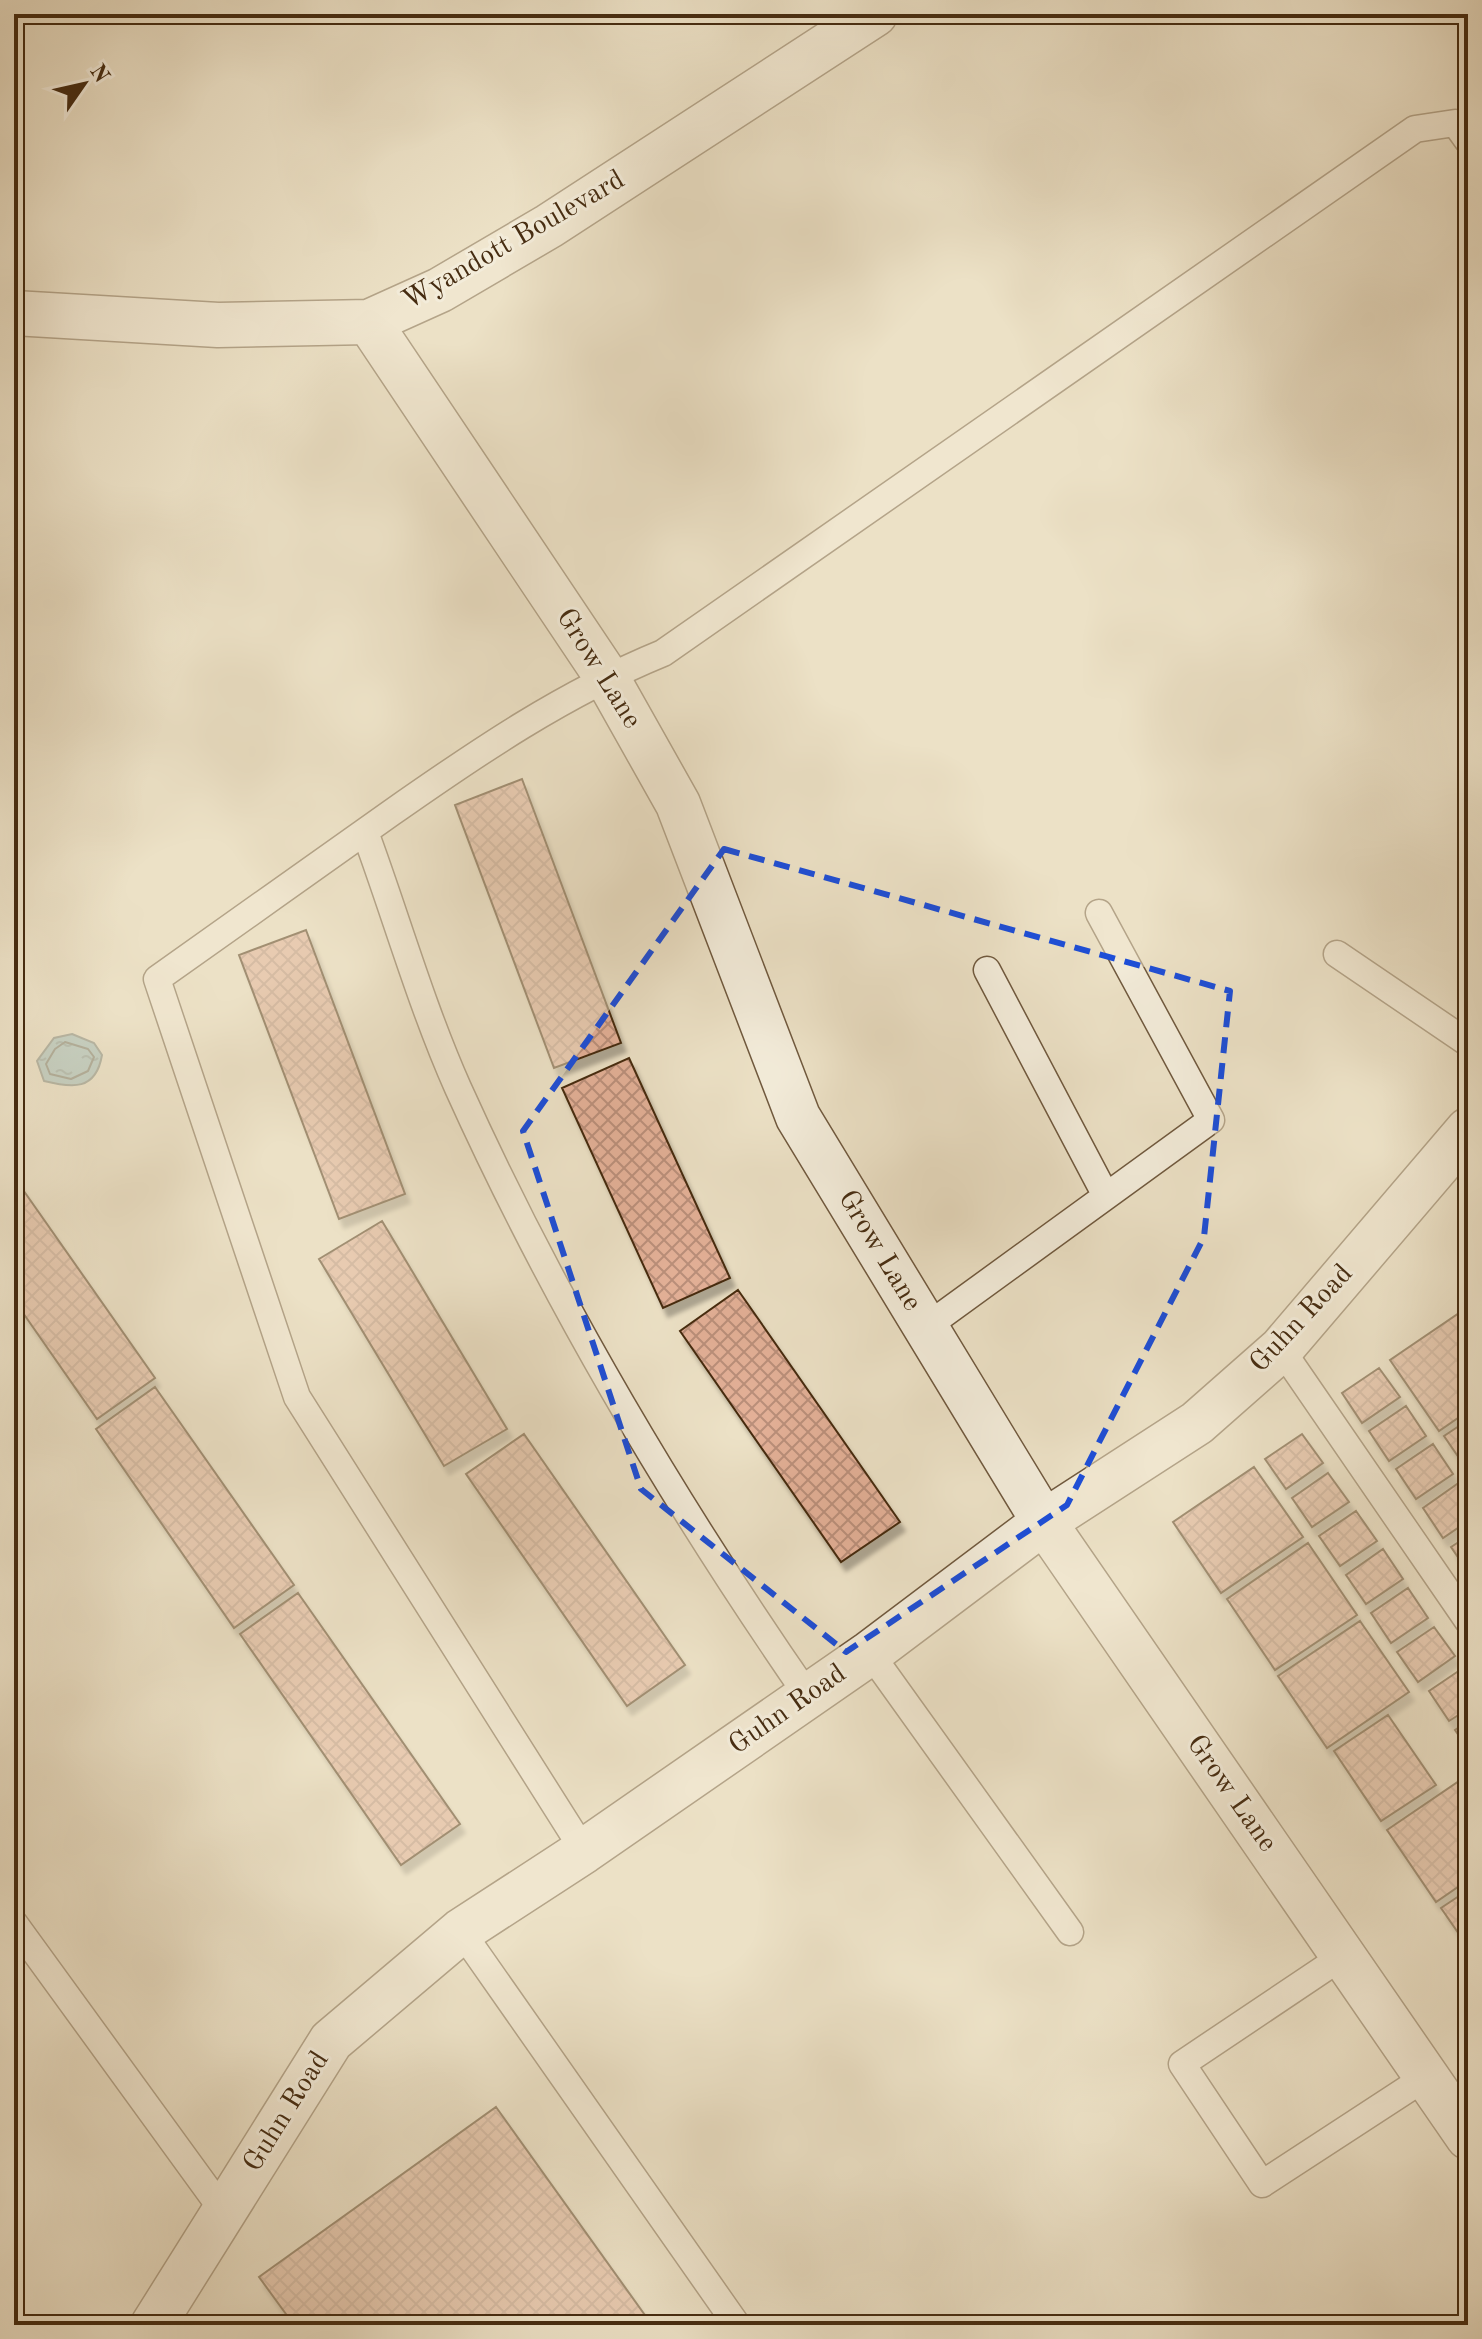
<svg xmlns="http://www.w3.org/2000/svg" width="1482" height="2339" viewBox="0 0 1482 2339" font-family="'Old Standard TT',serif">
<defs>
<pattern id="water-ripples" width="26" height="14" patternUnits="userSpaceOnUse" patternTransform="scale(2)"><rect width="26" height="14" fill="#9bbcbd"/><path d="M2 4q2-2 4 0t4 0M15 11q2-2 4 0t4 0" fill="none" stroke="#809998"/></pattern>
<pattern id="building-cross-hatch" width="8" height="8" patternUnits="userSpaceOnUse" patternTransform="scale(2)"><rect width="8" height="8" fill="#e3b097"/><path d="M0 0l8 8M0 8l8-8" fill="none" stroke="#ba8f7a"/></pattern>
<filter id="shadow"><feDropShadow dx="5" dy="9" stdDeviation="2" flood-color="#0004"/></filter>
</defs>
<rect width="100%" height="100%" fill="#ece1c6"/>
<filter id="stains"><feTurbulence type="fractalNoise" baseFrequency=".0025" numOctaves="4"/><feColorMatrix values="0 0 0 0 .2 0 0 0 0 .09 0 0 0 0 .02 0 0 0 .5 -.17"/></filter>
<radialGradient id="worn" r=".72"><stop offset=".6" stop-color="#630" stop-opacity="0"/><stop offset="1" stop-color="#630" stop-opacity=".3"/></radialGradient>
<path fill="url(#water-ripples)" stroke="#798278" stroke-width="2" d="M72 1034 94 1043 102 1055C96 1091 72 1088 44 1081L37 1061 54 1038Z"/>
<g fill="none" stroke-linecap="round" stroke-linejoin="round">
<path stroke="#707467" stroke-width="2" d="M65 1042 88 1049 94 1057 88 1071 71 1079 50 1074 46 1064 55 1049Z"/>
</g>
<path fill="url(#building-cross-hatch)" stroke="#462c11" stroke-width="2" filter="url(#shadow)" d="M522 779 621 1043 554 1068 455 805Z
M306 930 405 1194 339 1219 239 955Z
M629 1058 730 1278 663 1308 562 1088Z
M14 1177 155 1378 97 1419 14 1300Z
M382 1221 507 1429 444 1466 319 1259Z
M738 1290 900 1522 841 1562 680 1331Z
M1468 1307V1411L1439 1431 1390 1360Z
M1379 1368 1400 1397 1362 1423 1342 1393Z
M155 1387 294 1585 234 1628 96 1429Z
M1406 1406 1426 1436 1389 1461 1369 1431Z
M1468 1420V1471L1444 1436Z
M524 1434 685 1665 627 1706 466 1474Z
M1302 1434 1323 1463 1286 1489 1265 1459Z
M1433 1444 1453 1474 1416 1499 1396 1469Z
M1254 1467 1303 1537 1221 1593 1173 1522Z
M1328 1473 1349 1502 1312 1527 1292 1498Z
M1460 1482 1468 1494V1521L1443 1538 1423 1508Z
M1356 1511 1377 1541 1340 1566 1319 1536Z
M1468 1536V1572L1451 1547Z
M1308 1543 1357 1615 1275 1670 1227 1599Z
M1383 1549 1403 1579 1366 1604 1346 1575Z
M1408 1588 1428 1618 1391 1643 1371 1613Z
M298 1593 460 1824 401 1865 240 1634Z
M1360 1621 1409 1692 1327 1748 1278 1676Z
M1434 1627 1455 1656 1418 1682 1397 1652Z
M1466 1666 1468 1709 1449 1721 1429 1691Z
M1388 1715 1436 1785 1381 1821 1334 1751Z
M1468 1721V1749L1455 1730Z
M1468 1775V1880L1436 1902 1387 1830Z
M1468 1890V1947L1441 1908Z
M496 2107 652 2325H294L259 2277Z"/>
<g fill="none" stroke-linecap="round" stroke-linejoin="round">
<defs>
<path id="service" d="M365 832C396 916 421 1005 458 1088 554 1301 675 1504 808 1696
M1337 954 1468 1043
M987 970 1106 1196
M926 1327 1211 1120 1099 913
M1281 1349 1468 1621
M870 1653 1070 1932
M584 1851 297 1397 157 979C235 924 313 868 391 813 478 752 563 694 663 653L1415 129 1455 123 1468 141
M14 1923 224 2212
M461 1931 737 2325
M1343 1956 1182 2064 1262 2184 1426 2077"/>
<path id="minor" d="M14 313 218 325 369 322 440 290 549 226 875 14
M369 322 606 676 678 804 798 1117 1044 1522 1468 2137"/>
<path id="tertiary" d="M153 2325 331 2041 461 1931 584 1851 870 1653 1044 1522 1197 1423 1281 1349 1468 1130"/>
</defs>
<use href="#service" stroke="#70593e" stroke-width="29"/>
<use href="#minor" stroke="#70593e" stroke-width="47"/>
<use href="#tertiary" stroke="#70593e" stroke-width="47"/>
<use href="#service" stroke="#f3ecda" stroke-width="26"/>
<use href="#minor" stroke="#f3ecda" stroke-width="44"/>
<use href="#tertiary" stroke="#f3ecda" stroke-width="44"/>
</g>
<path d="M0 0H1482V2339H0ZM724 849 1230 991 1204 1237 1067 1505 846 1652 641 1489 523 1131Z" fill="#ece1c6" fill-opacity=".55" fill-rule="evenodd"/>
<path fill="none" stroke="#1d4ed8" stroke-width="6" stroke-dasharray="16 10" stroke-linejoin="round" d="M724 849 1230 991 1204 1237 1067 1505 846 1652 641 1489 523 1131Z"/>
<g text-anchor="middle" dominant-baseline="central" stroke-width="6" stroke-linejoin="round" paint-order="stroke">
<g font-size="28" fill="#462c11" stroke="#f3ecda">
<text transform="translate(514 241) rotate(-30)">Wyandott Boulevard</text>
<text transform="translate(598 669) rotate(58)">Grow Lane</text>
<text transform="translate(879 1251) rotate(59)">Grow Lane</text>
<text transform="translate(1302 1319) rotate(-47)">Guhn Road</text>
<text transform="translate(788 1710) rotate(-35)">Guhn Road</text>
<text transform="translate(1231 1794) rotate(55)">Grow Lane</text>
<text transform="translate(287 2112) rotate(-58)">Guhn Road</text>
</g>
</g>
<rect width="1482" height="2339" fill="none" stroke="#ece1c6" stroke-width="48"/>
<rect x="16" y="16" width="1450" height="2307" fill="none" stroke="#462c11" stroke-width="4"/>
<rect x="24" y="24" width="1434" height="2291" fill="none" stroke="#462c11" stroke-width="2"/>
<g transform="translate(84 84) rotate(56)" stroke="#f3ecda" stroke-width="6" paint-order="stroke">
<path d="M0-6L14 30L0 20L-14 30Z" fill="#462c11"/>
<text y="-12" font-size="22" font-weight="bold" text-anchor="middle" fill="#462c11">N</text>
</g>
<rect width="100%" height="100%" filter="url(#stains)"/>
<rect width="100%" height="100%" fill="url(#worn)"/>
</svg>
